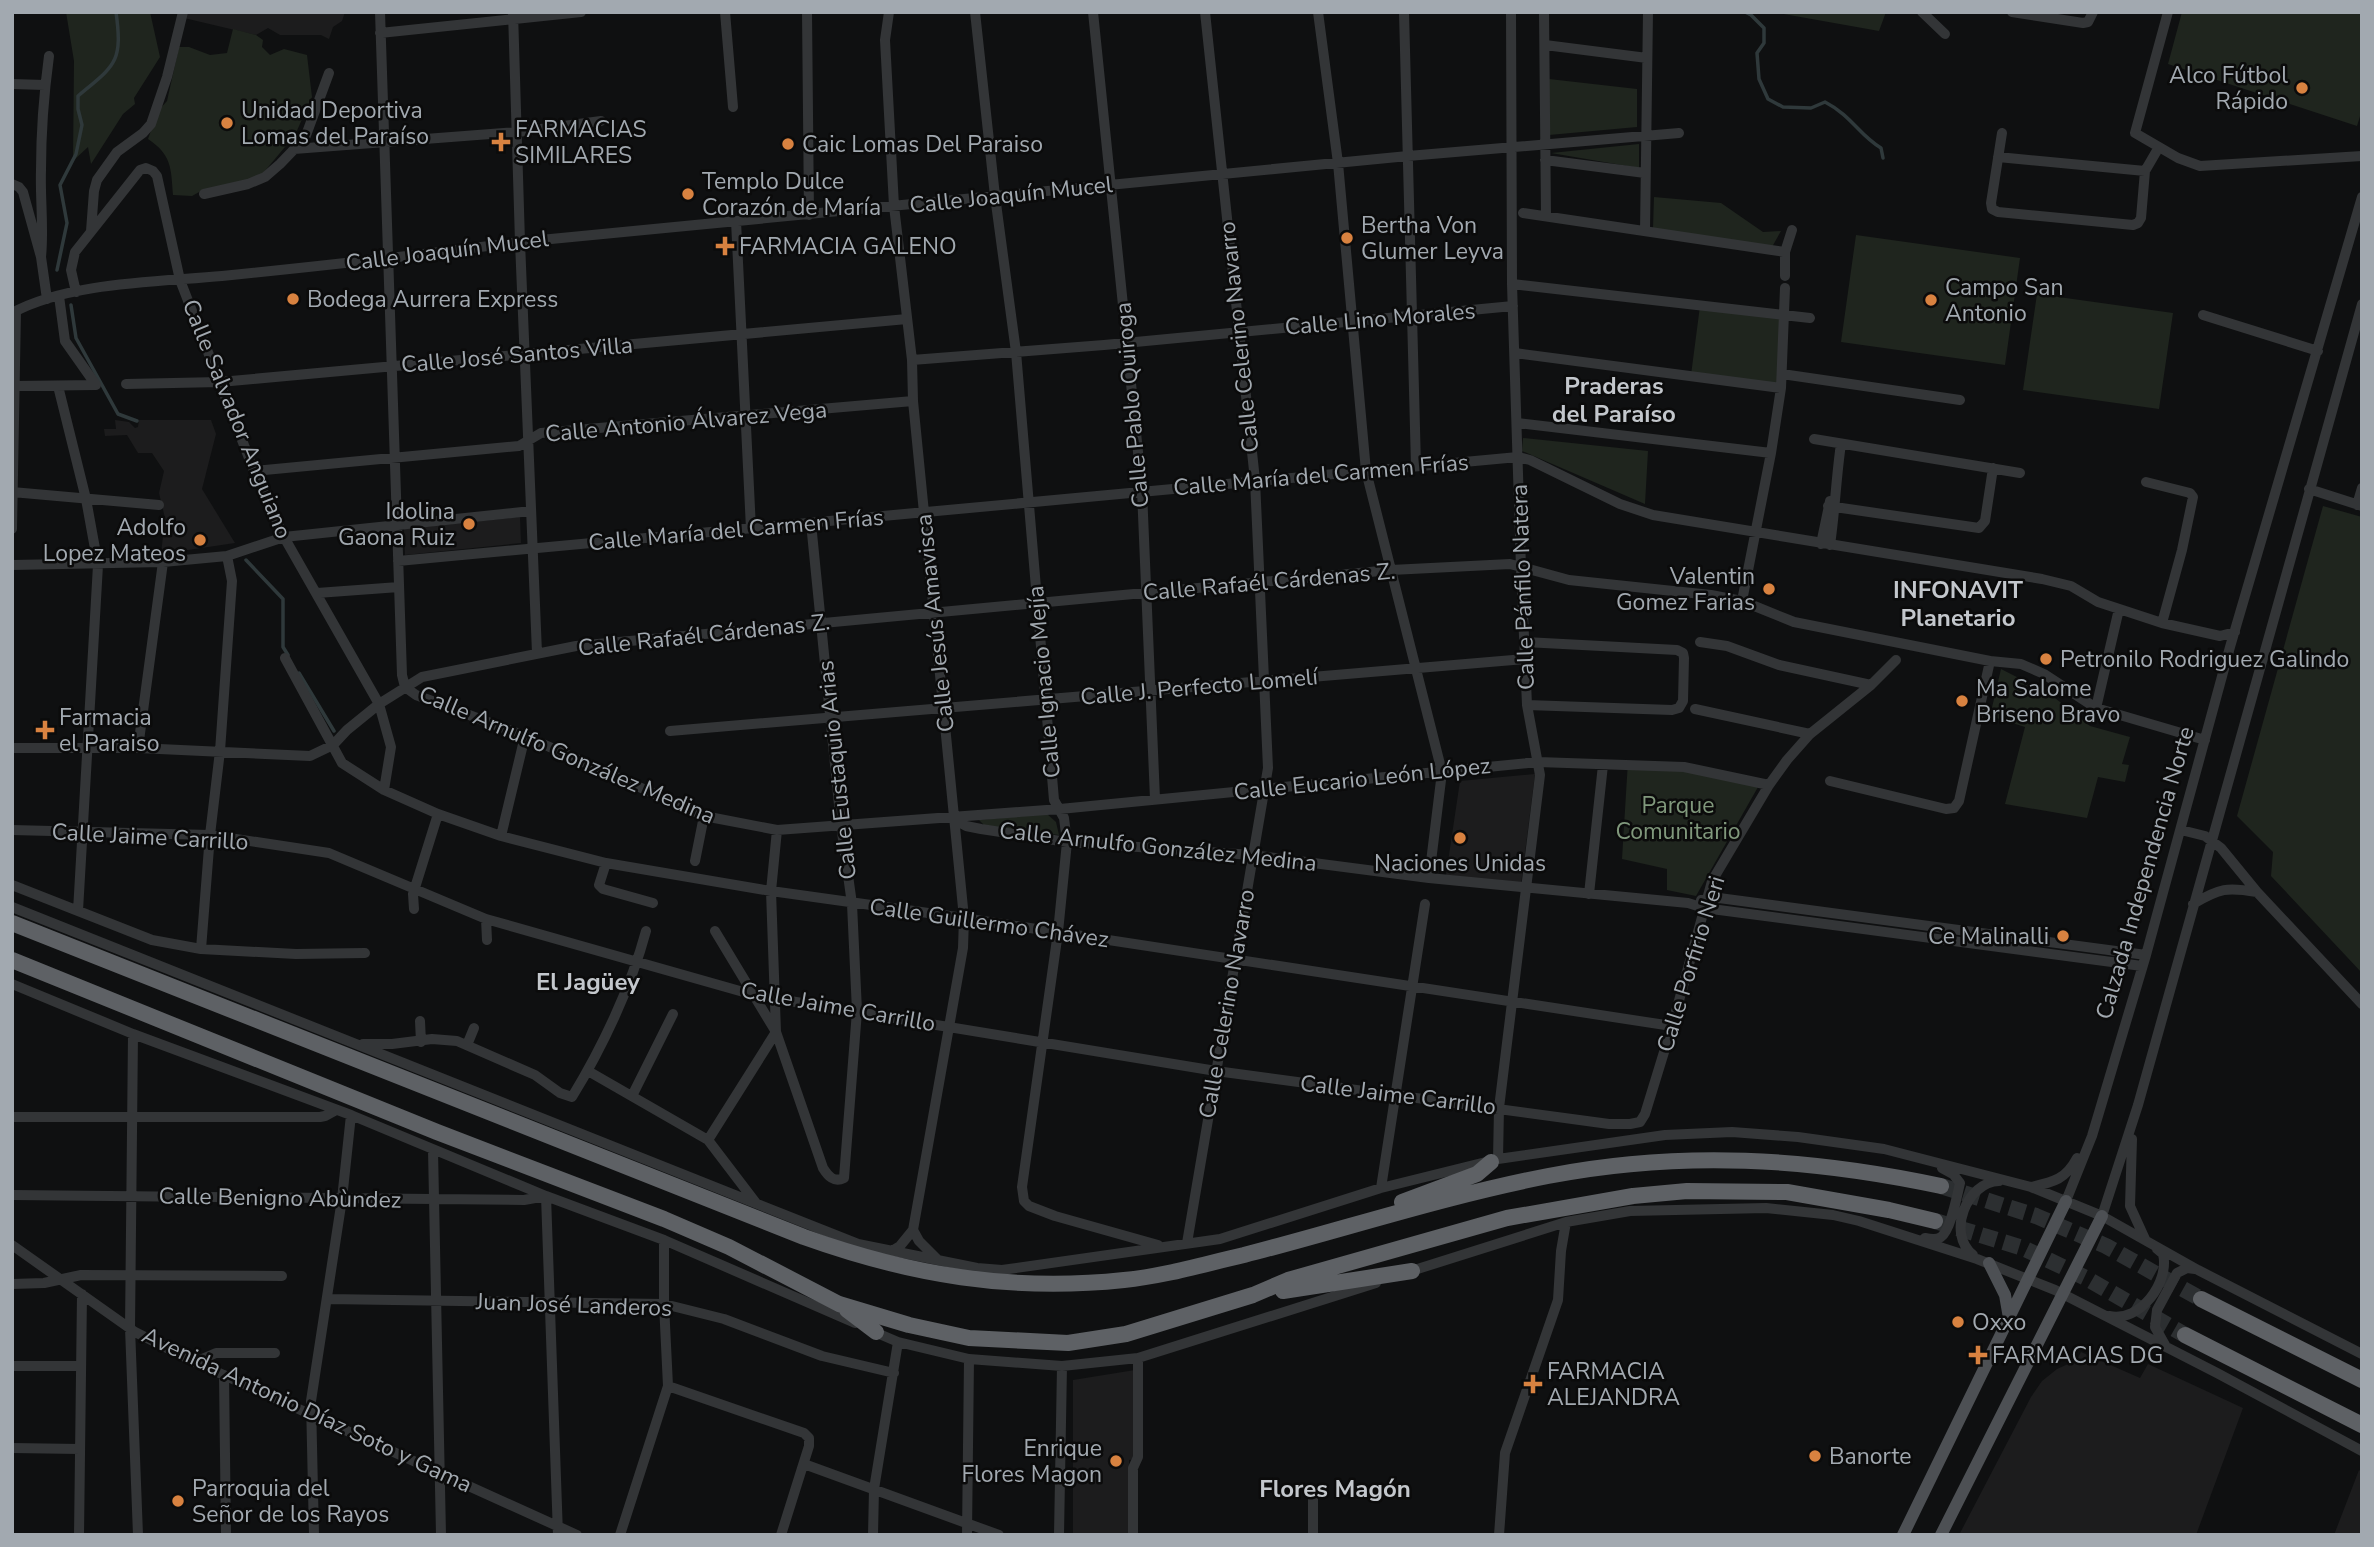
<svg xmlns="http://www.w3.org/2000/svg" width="2374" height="1547" viewBox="0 0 2374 1547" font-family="'Nunito Sans',sans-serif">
<rect width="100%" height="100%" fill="#0f1011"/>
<path fill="#1c1c1d" d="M186 12H345L342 21 333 27 329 39 321 35H280L268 28 256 35 184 18Z
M115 420 129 422 135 428 138 427 139 420H211L216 434 202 489 235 543 161 554 165 518 159 493 164 471 152 453H138L127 435 105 436 104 429H116Z
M520 517 521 543 405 555 404 529Z
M1535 774 1521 884 1446 875 1460 781Z
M2081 1352 2140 1378 2148 1364 2243 1408 2196 1535H1959L2031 1397 2042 1381 2057 1369 2077 1360Z
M1135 1370V1459L1129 1460 1130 1535H1073V1380Z
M2359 1470 2362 1472V1535H2334Z"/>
<path fill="#1f251e" d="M66 12H150L160 57 134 98 135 104 123 114 91 164 88 147 73 161 74 61Z
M1773 12H1886L1879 31Z
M2182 12H2362V110L2357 126 2168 64Z
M233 29 256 35 263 40 262 47 270 55 284 49 307 55 312 97 295 135 259 178 201 191 192 196 173 195C171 168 172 155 148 139L158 111 167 101 179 47H189L210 55 227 53Z
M1549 79 1637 89V127L1549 135Z
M1639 144V168L1551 153Z
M1654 197 1721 203 1763 232 1781 231 1772 247 1653 228Z
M1856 235 2020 258 2005 365 1841 342Z
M2037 294 2173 313 2159 409 2023 390Z
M1700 306 1782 316 1781 386 1691 375Z
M1523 438 1648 451 1645 504 1522 451Z
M2323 506 2362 517V973L2271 876 2273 852 2237 816Z
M2001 669 2050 694 2090 726 2130 737 2122 764 2129 765 2125 782 2098 777 2087 818 2005 804 2025 727 1990 716Z
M1628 761 1762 780 1696 896 1667 890V869L1622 859Z
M1047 814 1056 822 1059 835 985 826 979 820Z"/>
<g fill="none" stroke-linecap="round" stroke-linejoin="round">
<path stroke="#2f393b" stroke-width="3.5" d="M1745 12 1751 15 1764 28V43L1757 53 1759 79 1768 99 1783 107 1811 108 1825 102C1852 116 1859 135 1881 148L1883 158
M57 270 67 223 60 185 76 154 82 125 78 109V96C115 65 123 63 116 12
M71 305 76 338 118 414 137 421
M246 560 283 599V647L288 655
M299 673 334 731"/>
<path stroke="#2c2f31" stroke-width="16" stroke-dasharray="16 8" stroke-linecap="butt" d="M1941 1186 2036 1216 2106 1246 2201 1299
M1935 1221 2023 1248 2086 1278 2185 1335"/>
<path stroke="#333537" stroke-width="10" d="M380 12 402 675 405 687 416 695 525 736 704 816 777 830 1060 809 1538 762 1684 767 1769 785
M513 12 520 242 537 653
M725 12 733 107
M807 12 809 215
M889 12 885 40 894 206 912 360 913 401 964 918 963 948 913 1230 900 1246 892 1251
M975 12 995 196 1016 352 1054 800 1064 818 1067 842 1058 932 1022 1187 1024 1201 1029 1206 1055 1216 1158 1245
M1093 12 1142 491 1155 799
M1318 12 1338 163 1366 471 1442 772 1429 878
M1404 12 1416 466
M1544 12 1546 216
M1922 12 1945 34
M2012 12 2083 23 2088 22 2093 12
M2168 12 2135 133 2178 158 2200 166 2362 156
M380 33 581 12
M1545 45 1647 58
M12 84 45 85
M2002 133 1991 203 1992 209 1998 212 2133 225 2138 223 2141 218 2145 171 2159 147
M294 149 518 132 601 121
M1998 157 2145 171
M1545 160 1645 173
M12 184 19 187 23 192 41 257 47 299
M204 194 248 184 265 177 280 164 305 138 329 73
M1523 213 1785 252
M736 221 751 529
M91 231 94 191 97 180 117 152 143 133 151 124 167 77 183 12
M1645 231 1648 12
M41 257C44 228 40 199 41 170 41 132 44 93 49 56
M1785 276V252L1792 230
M1512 284 1810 318
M76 292 71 270 75 252 140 170 146 168 153 171 157 176 180 280 254 471 284 537 379 704 391 747 384 790
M59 296 65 341 96 385
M12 313C69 282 158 282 222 276 321 266 421 255 520 242L1408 156 1679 133
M2203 315 2318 351
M1515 353 1781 388
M912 360 1104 345 1513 306
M1782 374 1960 400
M126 384 220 382 907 319
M15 386 96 385
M58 386 86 499 98 565 78 911
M1517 423 1771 453
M1814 439 2020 473
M254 471 519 446 541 433 913 401
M2146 482 2190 493 2193 497 2182 550 2162 623
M2309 489 2362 506
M12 492 159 505
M2357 505 2362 488
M1828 506 1979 528 1985 521 1993 468
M12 529 16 311
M1821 544 1830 501
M1830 545C1835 511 1836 478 1841 444
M398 561 1518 457 1530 460 1620 504 1653 515 2042 579 2071 586 2098 602 2162 623 2220 636 2235 632
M12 565 163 562 227 556 284 537 531 511
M317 593 399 587
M1742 601 1771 453 1781 388 1785 288
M1525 642 1677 650 1683 653 1684 658 1683 701 1679 708 1672 710 1527 705
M1700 642 1727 646 1779 665 1871 685
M285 658 342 763 384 790 438 814 501 836 606 863 771 891 964 918 1672 1026
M2096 708 2119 609
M1695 709 1810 734
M670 731 1525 659
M12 748H138L310 756 333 745 347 730 379 704 422 677 576 646 1391 570 1510 564 1569 580 1711 595 1742 601 1794 622 1990 661 2021 664 2044 674 2096 708 2205 740
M138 748 163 562
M1830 781 1946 809 1954 808 1959 801 1990 661
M954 819 966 826 981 829 1067 842 1252 855 1429 878 1688 903 1704 908 2142 966
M12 830 210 835 329 853 486 919 754 995 1216 1071 1609 1124H1630L1640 1122 1645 1114 1672 1026 1712 881 1769 785 1787 760 1810 734 1871 685 1896 660
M2181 830 2205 836 2221 848 2257 892 2362 1004
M501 836 525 736
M695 861 704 816
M606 863 599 885 603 889 653 903
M12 885 152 940 201 949 296 954 365 953
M1589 894 1603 765
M1701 900 1719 898 2146 955
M2193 904C2220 888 2227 887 2257 892
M12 907 858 1244 977 1268 1002 1270 1220 1239 1381 1188 1498 1159 1665 1135 1732 1132 1798 1137 1884 1149 2031 1187 2102 1216 2198 1270 2362 1354
M414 909 413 894 438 814
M486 919 487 940
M715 931 776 1032 823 1168C828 1176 834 1183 844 1178L857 1011 852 904 841 825 811 523
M201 949 210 835 220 751 232 581 227 556
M12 984 133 1034 351 1115 546 1196 664 1240 855 1323
M420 1021 421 1042
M133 1034 130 1328 138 1535
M363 1044H392L432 1039 457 1041 535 1075 560 1093 572 1097C602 1048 631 987 646 931
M467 1045 474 1028
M588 1071 708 1140 756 1203
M632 1096 673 1014
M12 1117H320L325 1116 336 1110
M2132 1139 2130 1206 2145 1239
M708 1140 776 1032 771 891 777 830
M433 1150 441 1535
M1498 1159 1499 1108 1540 775 1527 705 1521 568 1512 284 1511 12
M2031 1187C2054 1182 2066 1179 2077 1158
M1381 1188 1425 904
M12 1195 524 1200 546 1196 558 1535
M2066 1201 2092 1136 2146 955 2230 647 2362 197
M2102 1216 2138 1105 2362 304
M913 1230 919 1241 937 1259
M1925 1238C1930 1239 1937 1240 1941 1237 1951 1230 1957 1195 1960 1183L1953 1174 1942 1168
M1187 1243 1268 768 1255 480 1205 12
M12 1245 135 1332 195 1362 577 1535
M1973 1255C1946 1233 1967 1182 1999 1181
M1408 1272 1566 1222 1630 1211 1766 1208 1833 1215 1859 1221 1977 1259 2055 1290 2217 1373 2362 1451
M12 1284 44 1283 81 1275 282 1276
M327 1299 664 1304 724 1319 822 1356 894 1373
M2109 1316C2140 1323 2170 1282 2163 1254L2157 1249
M870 1330 898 1342 969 1359 1062 1366 1138 1358 1376 1283
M2165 1345 2155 1327 2157 1310 2177 1273 2187 1268 2195 1269
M195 1362 216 1353H275
M12 1366H81
M224 1375 226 1535
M668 1386 804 1433 809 1438V1446L781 1535
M12 1448 80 1449
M804 1464 999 1535
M79 1535 82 1294
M314 1535 311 1401 342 1199 351 1115
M620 1535 668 1386 664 1304V1240
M873 1535 874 1489 898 1342
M967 1535 969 1359
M1059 1535 1062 1366
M1133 1535V1468L1138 1457V1358
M1313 1535V1499
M1499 1535 1505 1453 1558 1300 1561 1251 1566 1222"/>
<path stroke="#4d5054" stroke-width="12" d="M1989 1263 2005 1295 2009 1318
M1903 1535 2066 1201
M1941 1535 2102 1216"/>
<path stroke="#5e6165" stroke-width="16" d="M12 923 804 1237C910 1275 1011 1292 1124 1280 1165 1276 1204 1264 1244 1255 1345 1229 1445 1196 1548 1176 1682 1150 1809 1158 1941 1186
M12 960 437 1132 664 1219 729 1247 839 1304 909 1325 969 1338 1068 1343 1126 1334 1253 1295 1288 1280 1507 1218 1633 1196 1687 1191 1787 1192 1889 1210 1935 1221
M1402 1202 1477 1174 1491 1162
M1283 1291 1412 1271
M2201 1299 2362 1380
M847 1310 876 1332
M2185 1335 2362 1425"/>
</g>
<g fill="#d88240" stroke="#0b0b0b" stroke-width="2.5">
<circle cx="2302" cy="88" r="7"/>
<circle cx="227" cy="123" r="7"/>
<path d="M497.5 131.5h7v7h7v7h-7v7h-7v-7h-7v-7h7z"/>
<circle cx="788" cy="144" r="7"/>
<circle cx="688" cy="194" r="7"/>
<circle cx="1347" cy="238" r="7"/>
<path d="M721.5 235.5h7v7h7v7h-7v7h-7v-7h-7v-7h7z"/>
<circle cx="293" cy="299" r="7"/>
<circle cx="1931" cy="300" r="7"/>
<circle cx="469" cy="524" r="7"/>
<circle cx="200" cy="540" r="7"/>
<circle cx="1769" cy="589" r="7"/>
<circle cx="2046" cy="659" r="7"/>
<circle cx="1962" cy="701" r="7"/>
<path d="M41.5 719.5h7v7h7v7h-7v7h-7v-7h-7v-7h7z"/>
<circle cx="1460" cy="838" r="7"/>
<circle cx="2063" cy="936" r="7"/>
<circle cx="1958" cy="1322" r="7"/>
<path d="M1974.5 1344.5h7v7h7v7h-7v7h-7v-7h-7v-7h7z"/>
<path d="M1529.5 1373.5h7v7h7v7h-7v7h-7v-7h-7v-7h7z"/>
<circle cx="1815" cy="1456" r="7"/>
<circle cx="1116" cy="1461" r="7"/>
<circle cx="178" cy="1501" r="7"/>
</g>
<g text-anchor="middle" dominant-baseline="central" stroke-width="5" stroke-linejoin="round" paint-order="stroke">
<g font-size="23" fill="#a2a9b0" stroke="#0b0b0b" text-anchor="start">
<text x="2288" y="75" text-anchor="end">Alco Fútbol<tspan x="2288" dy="26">Rápido</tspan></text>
<text x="241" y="110">Unidad Deportiva<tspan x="241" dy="26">Lomas del Paraíso</tspan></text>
<text x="515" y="129">FARMACIAS<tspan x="515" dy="26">SIMILARES</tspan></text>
<text x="802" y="144">Caic Lomas Del Paraiso</text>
<text x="702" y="181">Templo Dulce<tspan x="702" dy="26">Corazón de María</tspan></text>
<text x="1361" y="225">Bertha Von<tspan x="1361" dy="26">Glumer Leyva</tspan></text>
<text x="739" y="246">FARMACIA GALENO</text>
<text x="1945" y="287">Campo San<tspan x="1945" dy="26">Antonio</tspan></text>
<text x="307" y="299">Bodega Aurrera Express</text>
<text x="455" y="511" text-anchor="end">Idolina<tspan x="455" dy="26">Gaona Ruiz</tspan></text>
<text x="186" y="527" text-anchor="end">Adolfo<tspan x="186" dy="26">Lopez Mateos</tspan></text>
<text x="1755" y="576" text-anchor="end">Valentin<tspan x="1755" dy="26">Gomez Farias</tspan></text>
<text x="2060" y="659">Petronilo Rodriguez Galindo</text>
<text x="1976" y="688">Ma Salome<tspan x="1976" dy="26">Briseno Bravo</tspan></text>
<text x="59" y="717">Farmacia<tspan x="59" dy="26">el Paraiso</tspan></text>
<text x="1460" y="863" text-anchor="middle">Naciones Unidas</text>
<text x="2049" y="936" text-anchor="end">Ce Malinalli</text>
<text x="1972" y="1322">Oxxo</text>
<text x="1992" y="1355">FARMACIAS DG</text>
<text x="1547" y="1371">FARMACIA<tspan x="1547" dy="26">ALEJANDRA</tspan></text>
<text x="1102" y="1448" text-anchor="end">Enrique<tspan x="1102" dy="26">Flores Magon</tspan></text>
<text x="1829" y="1456">Banorte</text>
<text x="192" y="1488">Parroquia del<tspan x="192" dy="26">Señor de los Rayos</tspan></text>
</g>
<g font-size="23" fill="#a2a9b0" stroke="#0b0b0b">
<text transform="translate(1011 195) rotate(-6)">Calle Joaquín Mucel</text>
<text transform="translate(447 251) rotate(-7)">Calle Joaquín Mucel</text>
<text transform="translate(1380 319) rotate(-5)">Calle Lino Morales</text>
<text transform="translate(1239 337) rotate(-96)">Calle Celerino Navarro</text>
<text transform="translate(517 355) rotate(-5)">Calle José Santos Villa</text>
<text transform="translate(1132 405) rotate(-95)">Calle Pablo Quiroga</text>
<text transform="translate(237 419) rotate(68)">Calle Salvador Anguiano</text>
<text transform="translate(686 422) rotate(-5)">Calle Antonio Álvarez Vega</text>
<text transform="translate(1321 475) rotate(-5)">Calle María del Carmen Frías</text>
<text transform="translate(736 530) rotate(-5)">Calle María del Carmen Frías</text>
<text transform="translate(1269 582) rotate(-5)">Calle Rafaél Cárdenas Z.</text>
<text transform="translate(1523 587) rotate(-92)">Calle Pánfilo Natera</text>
<text transform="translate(935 623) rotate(-96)">Calle Jesús Amavisca</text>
<text transform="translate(704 635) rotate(-6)">Calle Rafaél Cárdenas Z.</text>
<text transform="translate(1044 682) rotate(-95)">Calle Ignacio Mejía</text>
<text transform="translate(1199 687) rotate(-5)">Calle J. Perfecto Lomelí</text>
<text transform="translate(567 755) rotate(23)">Calle Arnulfo González Medina</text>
<text transform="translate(837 770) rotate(-96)">Calle Eustaquio Arias</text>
<text transform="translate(1362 779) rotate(-6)">Calle Eucario León López</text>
<text transform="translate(150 837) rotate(3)">Calle Jaime Carrillo</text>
<text transform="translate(1158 847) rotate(6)">Calle Arnulfo González Medina</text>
<text transform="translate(2145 873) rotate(-74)">Calzada Independencia Norte</text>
<text transform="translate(989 923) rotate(8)">Calle Guillermo Chávez</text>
<text transform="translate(1691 964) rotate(-73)">Calle Porfirio Neri</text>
<text transform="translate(1227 1004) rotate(-80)">Calle Celerino Navarro</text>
<text transform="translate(838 1007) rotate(10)">Calle Jaime Carrillo</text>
<text transform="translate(1398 1095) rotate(7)">Calle Jaime Carrillo</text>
<text transform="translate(280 1198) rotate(1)">Calle Benigno Abùndez</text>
<text transform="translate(574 1305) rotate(2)">Juan José Landeros</text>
<text transform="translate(307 1410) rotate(25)">Avenida Antonio Díaz Soto y Gama</text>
</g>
<g font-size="23" fill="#80987c" stroke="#0b0b0b">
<text x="1678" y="805">Parque<tspan x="1678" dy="26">Comunitario</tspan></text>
</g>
<g font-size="24" font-weight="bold" fill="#c3c7cc" stroke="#0b0b0b">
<text x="1614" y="386">Praderas<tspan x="1614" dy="28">del Paraíso</tspan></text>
<text x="1958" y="590">INFONAVIT<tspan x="1958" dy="28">Planetario</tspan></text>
<text x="588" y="982">El Jagüey</text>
<text x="1335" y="1489">Flores Magón</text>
</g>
</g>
<rect width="2374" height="1547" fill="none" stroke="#a2a9b0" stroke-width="28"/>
</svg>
